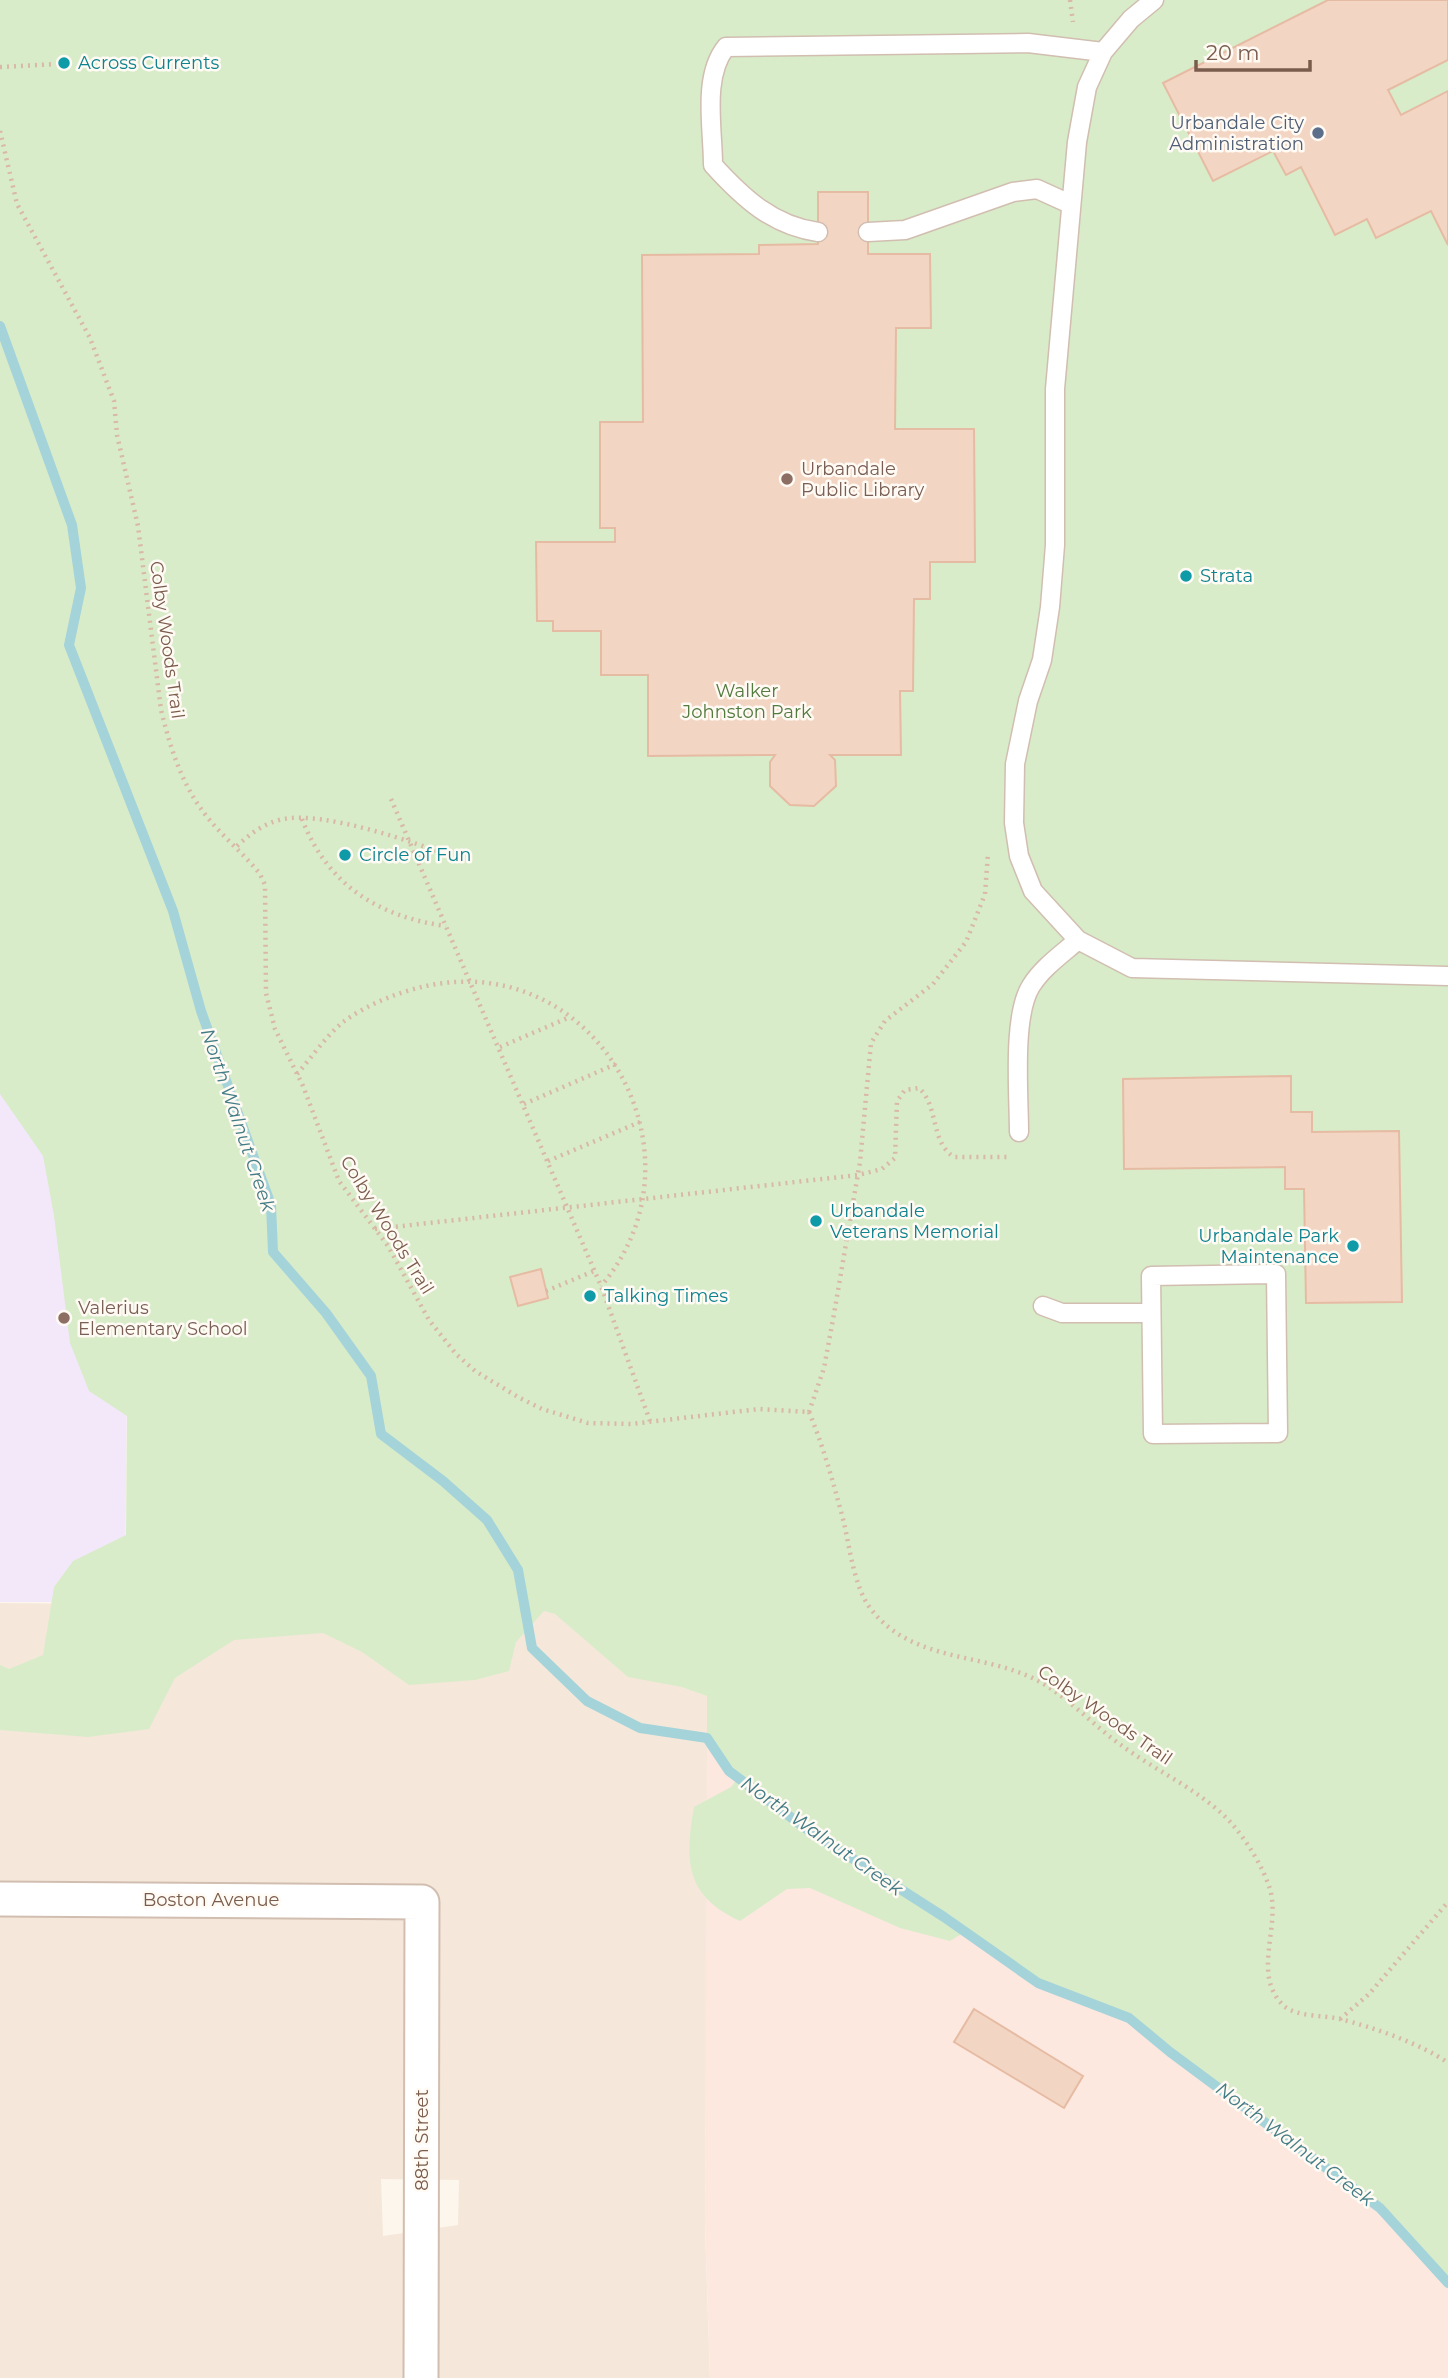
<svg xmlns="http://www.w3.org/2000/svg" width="1448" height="2378" viewBox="0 0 1448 2378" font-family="Montserrat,sans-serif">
<rect width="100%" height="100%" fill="#fdf6ec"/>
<path fill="#f5e8da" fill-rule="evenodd" d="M0 1603 709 1610 705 2224 710 2378H0ZM381 2179 459 2180 458 2225 383 2236Z"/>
<path fill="#fde8e0" d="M707 1738 729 1771 1038 1983 1129 2018 1170 2052 1380 2208 1448 2283V2378H710L705 2224Z"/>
<path fill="#f3e8fa" d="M0 1035H130L125 1602H0Z"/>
<path fill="#d8ecc9" d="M0 0H1448V2283L1380 2208 1170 2052 1129 2018 1038 1983 965 1932 950 1941 900 1928 810 1888 787 1889 740 1921C686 1896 684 1862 694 1807L731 1787 738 1778 729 1771 707 1738V1696L682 1687 628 1677 555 1614 544 1611 516 1642 509 1671 475 1680 409 1685 362 1652 323 1633 234 1640 175 1678 149 1729 88 1737 0 1730V1665L9 1669 43 1655 54 1587 73 1561 126 1535 127 1416 89 1391 70 1343 54 1216 43 1156 0 1094Z"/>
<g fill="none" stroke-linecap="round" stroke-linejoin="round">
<path stroke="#a5d3da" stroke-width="10" d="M0 326 72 525 81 588 69 645 173 911 201 1011 271 1205 273 1252 326 1313 371 1376 381 1434 443 1481 487 1520 518 1570 532 1648 587 1701 640 1728 707 1738 729 1771 808 1830 944 1917 1038 1983 1129 2018 1170 2052 1380 2208 1448 2283"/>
</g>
<path fill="#f3d5c3" stroke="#e6bba3" stroke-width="2" d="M1328 0H1448V60L1388 90 1401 115 1448 91V245L1431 211 1376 238 1367 219 1335 235 1301 167 1286 175 1273 151 1213 181 1163 83Z
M818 192H868V254H930L931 328H896L895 429H974L975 562H930V599H914L913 691H900L901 755H830L835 760 836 786 814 806 790 805 770 786V762L775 755 648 756V675H601V631H553V621H537L536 542H615V528H600V422H643L642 255 759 254V245L818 244Z
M1291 1076V1112H1312V1132L1399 1131 1402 1302 1306 1303 1304 1189H1285V1167L1124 1169 1123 1079Z
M541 1269 548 1298 518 1306 510 1277Z
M974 2009 1083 2076 1064 2108 954 2042Z"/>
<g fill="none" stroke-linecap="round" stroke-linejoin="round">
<defs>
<path id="service" d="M1154 0 1131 19 1103 52 1087 87 1077 142 1055 389V545L1050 607 1042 660 1028 701 1015 764 1014 823 1019 856 1033 891 1078 940 1132 968 1448 976
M818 232C773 226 743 198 713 165 713 128 702 77 726 47L1028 43 1103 52
M868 232 905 230 1013 192 1037 189 1070 204
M1019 1132C1019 1095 1012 1016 1031 986 1042 968 1062 954 1078 940
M1276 1274 1278 1433 1153 1434 1151 1276Z
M1043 1306 1062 1313H1151"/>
<path id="minor" d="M0 1899 422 1902 421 2378"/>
</defs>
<use href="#service" stroke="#d1beb0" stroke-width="21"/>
<use href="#minor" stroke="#d1beb0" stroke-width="37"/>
<path stroke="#d9b8a5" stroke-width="4.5" stroke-dasharray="2 5" stroke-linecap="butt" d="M1070 0 1073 22
M0 67 57 64
M0 131 17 204 90 338 114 401 117 435 138 526 161 710C171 750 182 786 208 818 224 838 244 854 260 874L265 885 266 993 275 1029 303 1086 339 1181 388 1246 429 1320 456 1354 475 1371 518 1397 542 1409 588 1423 631 1424 759 1409 809 1412
M391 799 601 1286 650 1421
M302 819C327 884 378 917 446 926
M237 846C250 834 264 823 283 819 324 811 415 842 455 858
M500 1047 570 1017
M297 1074C312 1057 326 1036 343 1022 366 1005 398 992 426 986 597 949 713 1155 601 1286
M524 1104 616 1064
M548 1161 640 1122
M375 1229 858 1175 882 1169 895 1158 897 1101 905 1090 919 1088C939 1106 930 1142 954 1157H1007
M546 1291 594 1271
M809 1412C824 1448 834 1485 844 1523 850 1549 854 1586 870 1608 913 1665 987 1651 1042 1683 1071 1700 1094 1726 1121 1745 1157 1772 1203 1791 1233 1825 1248 1843 1263 1867 1270 1889 1281 1928 1251 1975 1284 2006 1297 2017 1324 2015 1340 2019 1372 2027 1422 2044 1448 2063
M809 1412 824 1368 834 1314 860 1162 871 1043 885 1021 933 984 966 942 985 894 988 853
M1340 2019 1369 1994 1448 1902"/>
<use href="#service" stroke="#fff" stroke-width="18"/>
<use href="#minor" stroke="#fff" stroke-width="33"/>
</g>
<g fill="#0f9aa8" stroke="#fffaf3" stroke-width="2.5">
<circle cx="64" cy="63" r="7"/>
<circle cx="1186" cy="576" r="7"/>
<circle cx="345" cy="855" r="7"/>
<circle cx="816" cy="1221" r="7"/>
<circle cx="1353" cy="1246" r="7"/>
<circle cx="590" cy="1296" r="7"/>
</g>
<circle fill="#5c6f8a" stroke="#fffaf3" stroke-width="2.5" cx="1318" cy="133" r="7"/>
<g fill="#8d6e63" stroke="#fffaf3" stroke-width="2.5">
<circle cx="787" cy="479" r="7"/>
<circle cx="64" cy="1318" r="7"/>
</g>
<g text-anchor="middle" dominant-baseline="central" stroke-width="5" stroke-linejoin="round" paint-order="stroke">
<g font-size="18" fill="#0d838f" stroke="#fffaf3" text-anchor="start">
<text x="78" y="63">Across Currents</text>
<text x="1200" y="576">Strata</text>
<text x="359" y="855">Circle of Fun</text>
<text x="830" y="1211">Urbandale<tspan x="830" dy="21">Veterans Memorial</tspan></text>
<text x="1339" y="1236" text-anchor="end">Urbandale Park<tspan x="1339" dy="21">Maintenance</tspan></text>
<text x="604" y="1296">Talking Times</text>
</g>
<g font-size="18" fill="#4e5e75" stroke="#fffaf3" text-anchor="end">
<text x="1304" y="123">Urbandale City<tspan x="1304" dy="21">Administration</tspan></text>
</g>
<g font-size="18" fill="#785e54" stroke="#fffaf3" text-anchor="start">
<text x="801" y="469">Urbandale<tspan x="801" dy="21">Public Library</tspan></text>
<text x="78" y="1308">Valerius<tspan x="78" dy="21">Elementary School</tspan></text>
</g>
<g font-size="18" fill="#7a5c4d" stroke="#fffaf3">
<text transform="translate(167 640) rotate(82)">Colby Woods Trail</text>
<text transform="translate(387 1225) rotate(58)">Colby Woods Trail</text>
<text transform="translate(1105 1715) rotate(35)">Colby Woods Trail</text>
<text x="211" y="1900">Boston Avenue</text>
<text transform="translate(422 2140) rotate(-90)">88th Street</text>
</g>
<g font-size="18" fill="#537a41" stroke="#fffaf3">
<text x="747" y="691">Walker<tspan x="747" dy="21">Johnston Park</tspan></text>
</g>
<g font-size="19" font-style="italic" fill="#437c86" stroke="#fffaf3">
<text transform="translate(238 1120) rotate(71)">North Walnut Creek</text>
<text transform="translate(822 1836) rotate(35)">North Walnut Creek</text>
<text transform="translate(1295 2144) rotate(37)">North Walnut Creek</text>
</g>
</g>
<path d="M1196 60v10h114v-10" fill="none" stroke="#7a5c4d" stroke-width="3.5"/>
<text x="1206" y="60" font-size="21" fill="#7a5c4d" stroke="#fffaf3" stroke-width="5" paint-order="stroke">20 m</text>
</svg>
